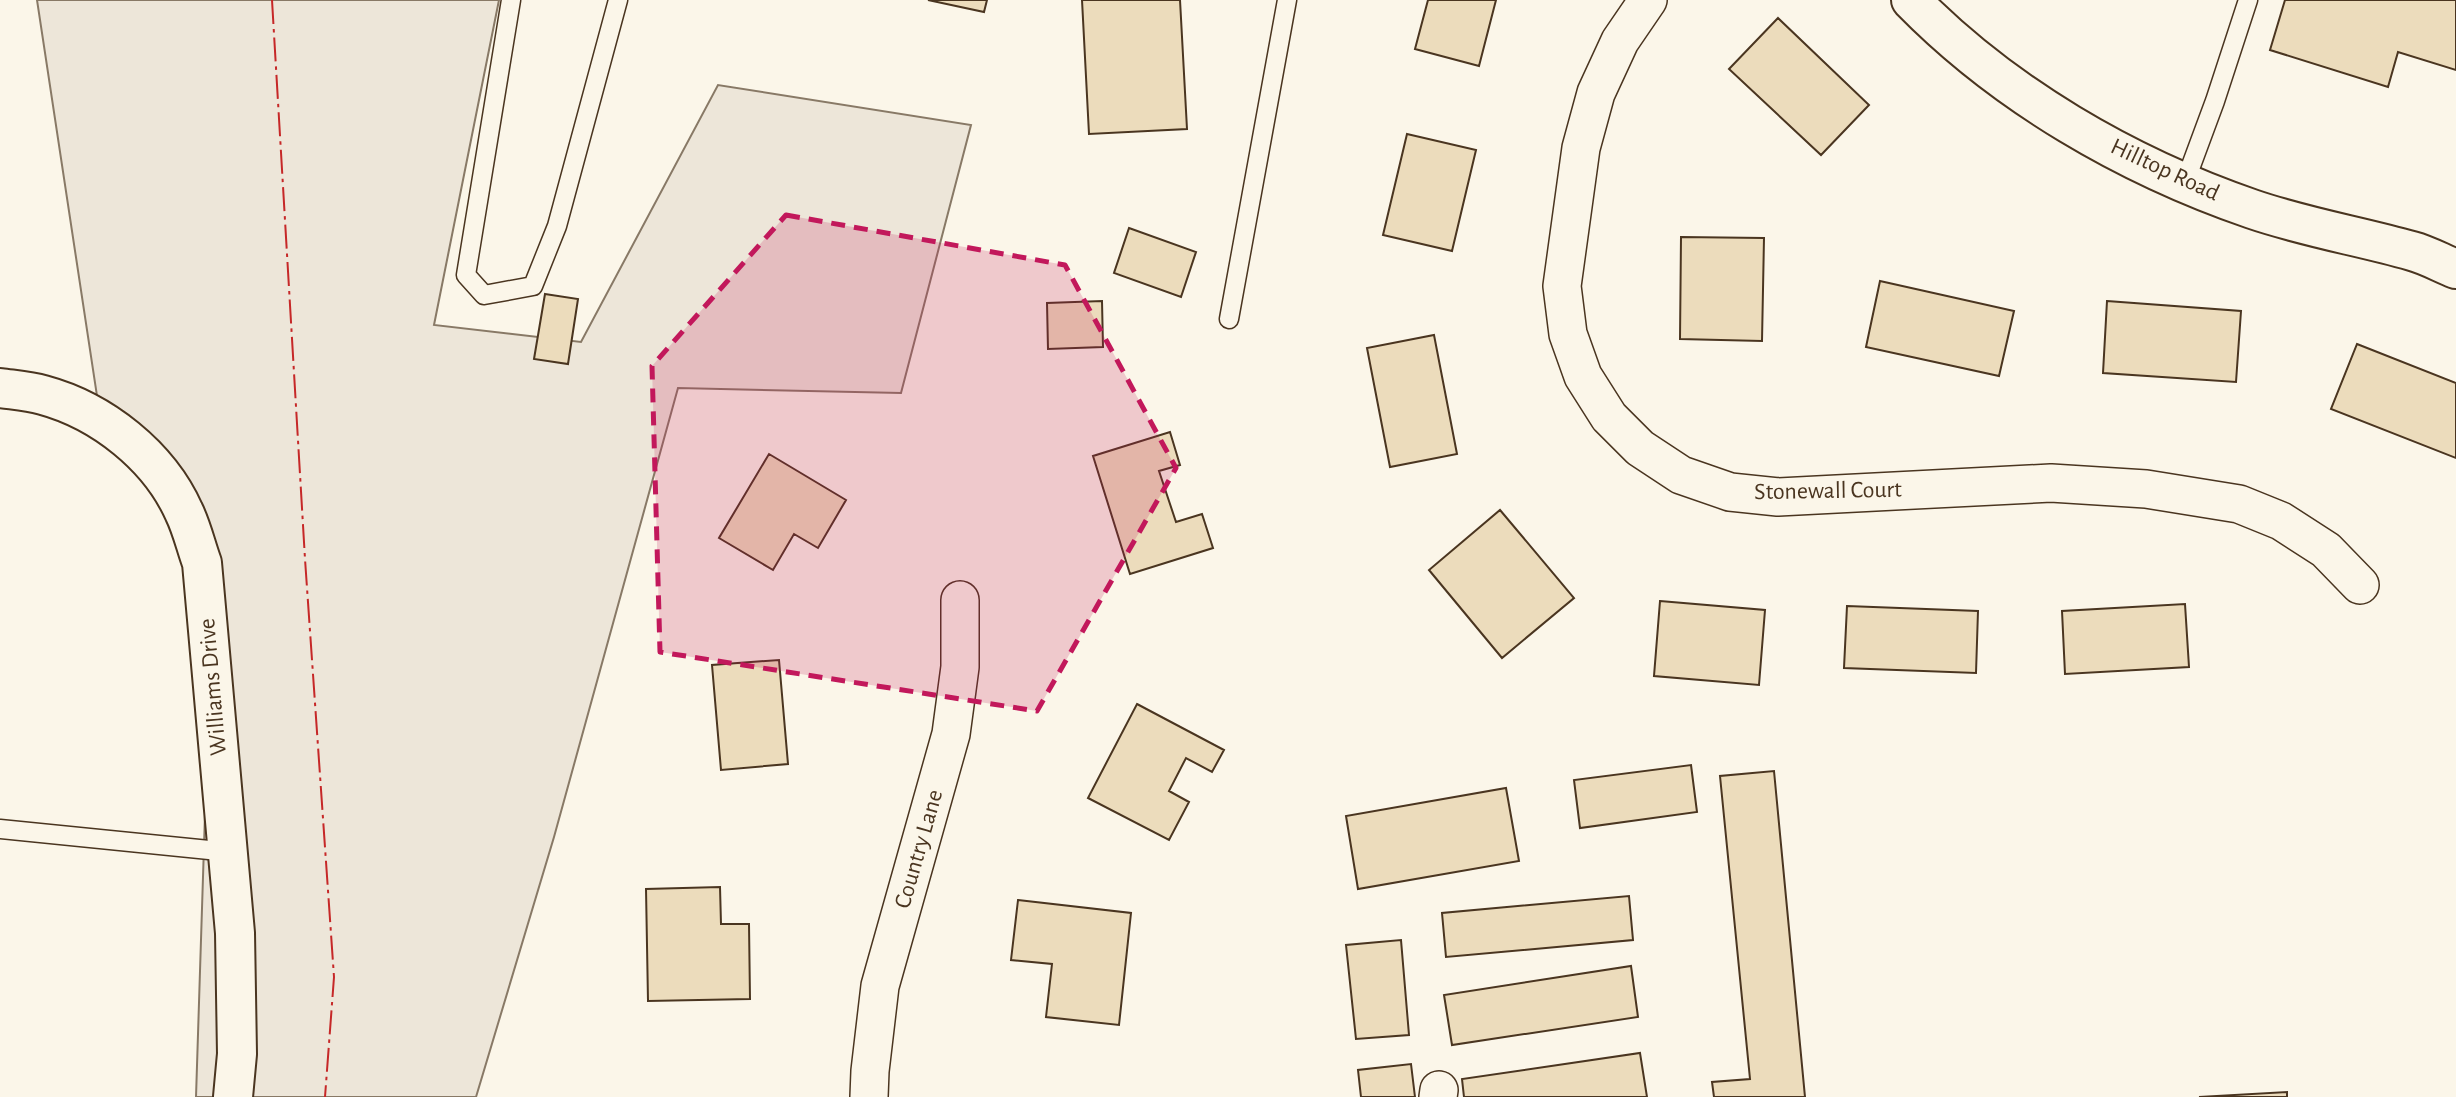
<svg xmlns="http://www.w3.org/2000/svg" width="2456" height="1097" viewBox="0 0 2456 1097" font-family="'Alegreya Sans',sans-serif">
<rect width="100%" height="100%" fill="#fbf6e9"/>
<path fill="#ede6d9" stroke="#887966" stroke-width="2" d="M37 0H499L434 325 581 342 718 85 971 125 901 393 678 388 554 837 476 1097H196L212 594 97 396Z"/>
<path fill="#ecdcbc" stroke="#4a3520" stroke-width="2" d="M928 0H987L984 12Z
M1082 0H1180L1187 129 1089 134Z
M1428 0H1496L1479 66 1415 49Z
M2285 0H2456V70L2398 52 2388 87 2270 50Z
M1778 18 1869 105 1821 155 1729 69Z
M1407 134 1476 150 1452 251 1383 235Z
M1129 228 1196 252 1181 297 1114 273Z
M1681 237 1764 238 1762 341 1680 339Z
M1880 281 2014 311 1999 376 1866 347Z
M545 294 578 299 568 364 534 359Z
M1102 301 1103 347 1048 349 1047 303Z
M2107 301 2241 311 2236 382 2103 373Z
M1434 335 1457 454 1390 467 1367 348Z
M2357 344 2456 383V458L2331 409Z
M1170 432 1180 465 1159 471 1176 522 1202 514 1213 548 1130 574 1093 456Z
M769 454 846 500 818 548 794 534 773 570 719 538Z
M1500 510 1574 598 1502 658 1429 570Z
M1660 601 1765 610 1759 685 1654 676Z
M2185 604 2189 667 2065 674 2062 611Z
M1847 606 1978 611 1976 673 1844 668Z
M779 660 788 764 721 770 712 665Z
M1137 704 1224 750 1212 772 1186 758 1169 791 1189 802 1169 840 1088 798Z
M1691 765 1697 812 1580 828 1574 780Z
M1774 771 1805 1097H1714L1712 1082 1750 1079 1720 776Z
M1506 788 1519 861 1358 889 1346 816Z
M720 887 721 924H749L750 999 648 1001 646 889Z
M1629 896 1633 940 1446 957 1442 913Z
M1018 900 1131 913 1119 1025 1046 1017 1052 964 1011 960Z
M1401 940 1409 1035 1356 1039 1346 945Z
M1631 966 1638 1017 1452 1045 1444 995Z
M1640 1053 1647 1097H1464L1462 1079Z
M1411 1064 1415 1097H1361L1358 1070Z
M2287 1092V1097H2199Z"/>
<g fill="none" stroke-linecap="round" stroke-linejoin="round">
<defs>
<path id="service" d="M511 0 466 275 484 295 533 286 557 226 618 0
M2185 182 2215 101 2248 0
M1229 319 1287 0
M0 829 229 852"/>
<path id="minor" d="M1648 0 1620 41 1596 93 1581 148 1562 286 1568 334 1583 376 1609 417 1640 448 1681 475 1730 492 1778 497 2051 483 2146 489 2239 504 2281 521 2326 550 2360 585
M869 1097 870 1071 880 986 951 734 960 667V600
M1438 1097 1439 1090"/>
<path id="tertiary" d="M1911 0C2004 95 2127 166 2252 209 2304 227 2359 236 2412 251 2427 255 2441 263 2456 269
M0 388C14 390 29 391 43 395 102 411 159 456 184 512 192 528 196 547 202 563L235 933 237 1054 233 1097"/>
</defs>
<use href="#service" stroke="#4a3520" stroke-width="21"/>
<use href="#minor" stroke="#4a3520" stroke-width="40"/>
<use href="#tertiary" stroke="#4a3520" stroke-width="42"/>
<use href="#service" stroke="#fbf6e9" stroke-width="18"/>
<use href="#minor" stroke="#fbf6e9" stroke-width="37"/>
<use href="#tertiary" stroke="#fbf6e9" stroke-width="38"/>
<path stroke="#c62828" stroke-width="2" stroke-dasharray="24 5 3.5 5" stroke-linecap="butt" d="M272 0 305 559 334 977 325 1097"/>
</g>
<path fill="#c2185b" fill-opacity="0.2" stroke="#c2185b" stroke-width="5" stroke-dasharray="14 9" stroke-linejoin="round" d="M786 215 1065 265 1176 468 1037 711 660 652 652 366Z"/>
<g text-anchor="middle" dominant-baseline="central" stroke-width="5" stroke-linejoin="round" paint-order="stroke">
<g font-size="24" fill="#4a3520" stroke="#fbf6e9">
<text transform="translate(2165 170) rotate(25)">Hilltop Road</text>
<text transform="translate(1828 491) rotate(-1)">Stonewall Court</text>
<text transform="translate(213 687) rotate(-95)">Williams Drive</text>
<text transform="translate(919 849) rotate(-74)">Country Lane</text>
</g>
</g>
</svg>
